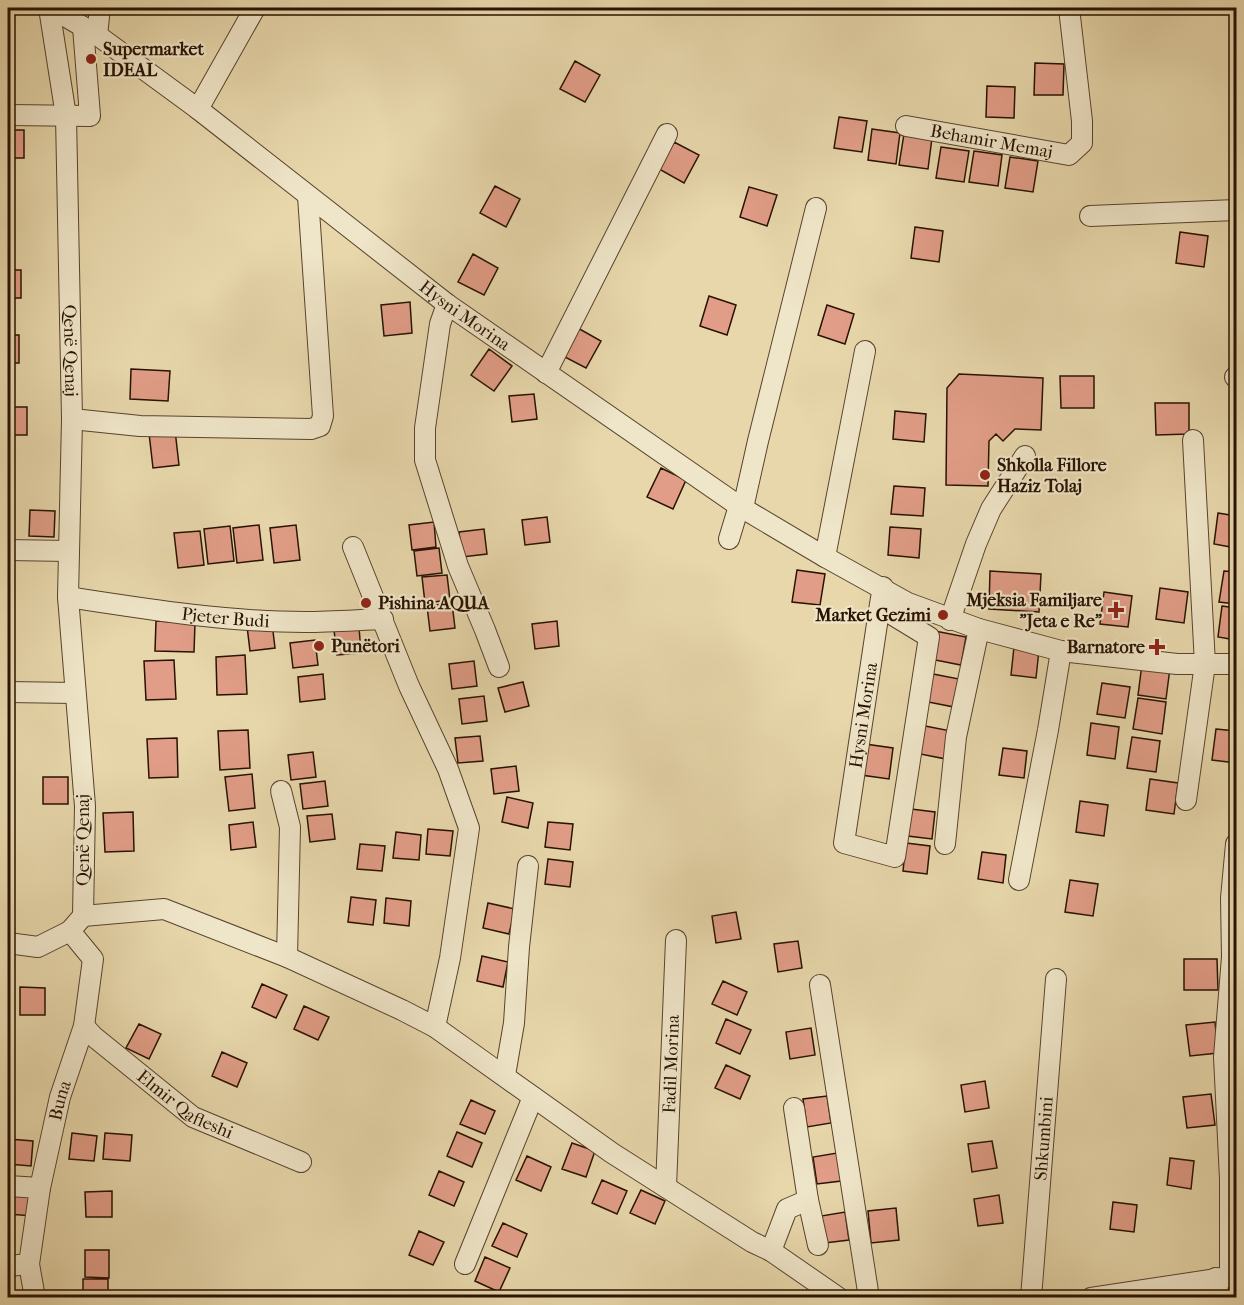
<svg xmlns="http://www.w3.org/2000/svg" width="1244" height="1305" viewBox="0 0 1244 1305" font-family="'IM FELL French Canon',serif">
<rect width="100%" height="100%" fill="#e7d7ab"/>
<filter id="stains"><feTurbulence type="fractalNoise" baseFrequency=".00333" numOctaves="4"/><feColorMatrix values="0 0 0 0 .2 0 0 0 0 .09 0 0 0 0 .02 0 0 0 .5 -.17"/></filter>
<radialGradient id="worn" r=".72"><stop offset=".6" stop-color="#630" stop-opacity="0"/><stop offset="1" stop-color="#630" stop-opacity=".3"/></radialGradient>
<path fill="#e19d87" stroke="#281201" stroke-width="1.5" d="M575 61 600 75 585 102 560 89Z
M1035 63 1064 64 1063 95H1034Z
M987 86 1015 87 1014 118 986 117Z
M839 117 867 121 862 152 834 148Z
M872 129 900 133 896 164 868 160Z
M8 130H24V158H8Z
M904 134 932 138 928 169 899 165Z
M674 142 699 155 684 183 659 169Z
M941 147 969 151 964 182 936 178Z
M974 151 1002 155 998 186 969 182Z
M1010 157 1038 161 1033 192 1005 188Z
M495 186 520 199 506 227 480 213Z
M749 187 777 195 767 226 740 217Z
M915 227 943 231 939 262 911 258Z
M1180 232 1208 236 1204 267 1176 263Z
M473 254 498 268 484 295 458 282Z
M8 270H21V298H8Z
M709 296 736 305 727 335 700 326Z
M410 302 412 333 384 336 381 305Z
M827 305 854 314 845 344 818 335Z
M576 327 601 341 586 368 561 355Z
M8 335H19V363H8Z
M489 349 512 366 494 391 471 375Z
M131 369 170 371 168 401 130 399Z
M959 374 1043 378 1041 430 1015 429 1003 441 996 434 989 441 988 486 946 485 947 388Z
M1060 376H1094V408H1061Z
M534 394 537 419 512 422 509 396Z
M1155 403H1189V434L1156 435Z
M8 407H27V435H8Z
M895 411 926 414 924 442 893 439Z
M175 430 179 465 153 468 149 433Z
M661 468 686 480 673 509 647 497Z
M894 486 925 488 923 516 891 514Z
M30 510 55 511 54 537 29 536Z
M1218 513 1236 516V548L1214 544Z
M547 517 550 542 525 545 522 520Z
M434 522 436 547 412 550 409 525Z
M259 525 263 560 237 563 233 528Z
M296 525 300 560 274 563 270 528Z
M230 526 234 561 208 564 204 529Z
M890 527 921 529 919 558 888 555Z
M484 529 487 554 462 557 459 532Z
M200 531 204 565 178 568 174 533Z
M439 548 442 573 417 576 414 551Z
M797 570 825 574 820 605 792 602Z
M990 571 1041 574 1039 612 989 609Z
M1224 571 1236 572V604L1219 602Z
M447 575 450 600 425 603 422 577Z
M1160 588 1188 592 1184 623 1156 619Z
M1104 592 1132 596 1128 627 1100 624Z
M452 603 455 628 430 631 427 606Z
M1222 606 1236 608V640L1218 637Z
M156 621 195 623 194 652 155 651Z
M557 621 559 646 535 649 532 624Z
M272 623 275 648 250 651 247 626Z
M359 627 361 653 337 655 334 630Z
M935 631 966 637 961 665 930 659Z
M315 640 318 665 293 668 290 643Z
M1014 647 1039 650 1036 678 1011 675Z
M245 655 247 694 217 695 216 657Z
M174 660 176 699 146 700 144 661Z
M474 661 477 686 452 689 449 664Z
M1142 664 1170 668 1166 699 1138 695Z
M928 673 959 679 954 707 923 701Z
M323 674 325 699 300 702 298 677Z
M523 682 529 706 505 712 498 688Z
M1102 683 1130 687 1125 718 1097 714Z
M484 696 487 721 462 724 459 699Z
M1138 698 1166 702 1162 734 1133 729Z
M1091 723 1119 727 1115 759 1087 755Z
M920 725 951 731 946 759 915 753Z
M1216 729 1236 731V763L1212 760Z
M248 730 250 768 220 770 218 731Z
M480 736 483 761 458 763 455 738Z
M1132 737 1160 741 1156 772 1127 768Z
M177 738 178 777 149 778 147 739Z
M865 744 893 748 889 779 861 775Z
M1003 748 1027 751 1024 778 999 775Z
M313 752 316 777 291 780 288 755Z
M516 766 519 791 494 794 491 769Z
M252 774 255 808 229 811 225 777Z
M43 777H68V804H43Z
M1150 779 1178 783 1174 814 1146 810Z
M325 781 328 806 303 809 300 784Z
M507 797 533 803 528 828 502 822Z
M1080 801 1108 805 1104 836 1076 832Z
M911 809 935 812 932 839 908 836Z
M133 812 134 851 105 852 103 813Z
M332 814 335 839 310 842 307 816Z
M253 822 256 847 231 850 229 825Z
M548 822 573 824 570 850 545 847Z
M428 829 453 831 450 856 426 854Z
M396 832 421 835 419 860 393 858Z
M906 843 930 846 927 874 903 871Z
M360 844 385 846 382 871 357 869Z
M982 852 1006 855 1003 883 978 879Z
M548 859 573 862 570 887 545 884Z
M1070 880 1098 884 1093 916 1065 912Z
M351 897 376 900 373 925 348 922Z
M386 898 411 901 409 926 384 923Z
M488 903 515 909 509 934 483 928Z
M736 912 741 939 716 943 712 916Z
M798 941 802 968 778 972 774 944Z
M482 956 508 962 503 987 477 981Z
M1184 959H1217L1218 990H1184Z
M723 981 747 992 737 1015 712 1004Z
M262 984 287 995 276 1018 252 1007Z
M20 987 45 988V1015H20Z
M304 1006 329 1017 318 1040 294 1029Z
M726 1019 751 1030 740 1054 716 1043Z
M1215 1022 1218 1053 1190 1056 1186 1025Z
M139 1024 161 1034 149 1059 126 1048Z
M811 1028 815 1055 790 1059 786 1032Z
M222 1052 247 1063 237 1087 212 1076Z
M726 1065 750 1076 740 1099 715 1088Z
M985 1081 989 1108 965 1112 961 1085Z
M1211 1094 1215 1125 1187 1128 1183 1097Z
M827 1096 831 1123 807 1127 803 1099Z
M471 1100 495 1111 485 1134 460 1124Z
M457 1132 482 1143 472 1167 447 1156Z
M72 1133 97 1136 94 1161 69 1159Z
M105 1133 132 1135 130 1161 103 1159Z
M9 1139 33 1141 31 1166 8 1164Z
M992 1141 997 1168 972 1172 968 1144Z
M572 1143 595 1151 586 1177 562 1169Z
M837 1153 841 1181 817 1184 813 1157Z
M527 1156 551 1167 541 1191 516 1180Z
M1170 1158 1194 1161 1191 1189 1167 1185Z
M439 1171 464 1182 454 1206 429 1195Z
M602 1180 627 1191 617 1214 592 1203Z
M10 1189 35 1191 33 1216 8 1214Z
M641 1190 665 1201 655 1224 630 1213Z
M112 1191V1217H86L85 1192Z
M999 1195 1003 1223 978 1226 974 1199Z
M1113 1202 1137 1205 1134 1232 1110 1229Z
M896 1208 899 1240 871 1243 868 1211Z
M845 1212 849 1240 825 1243 821 1216Z
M503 1223 527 1234 517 1257 492 1246Z
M419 1231 444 1242 433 1265 409 1255Z
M85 1250H109V1278L85 1277Z
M485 1257 510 1268 499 1292 475 1281Z
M83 1279H108V1298H83Z"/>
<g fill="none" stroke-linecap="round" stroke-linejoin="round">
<defs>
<g id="minor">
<path id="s1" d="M49 8 66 116 72 419 68 597 85 806 83 916"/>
<path id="s2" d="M51 8 97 35 198 109 447 304 739 506 825 557 908 603 979 629 1061 651 1177 664H1236"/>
<path d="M97 35 100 8"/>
<path d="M198 109 255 8"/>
<path d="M8 115 90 116 83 27"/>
<path id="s3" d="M906 126 1069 155 1082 143V121L1069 8"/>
<path d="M1090 216 1236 210"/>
<path d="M447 304 440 324 425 428V460L458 566 485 630 499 667"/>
<path d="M546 373 667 134"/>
<path d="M1235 377H1236"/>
<path d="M72 419 140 426 311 429 320 426 323 416 308 196"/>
<path d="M743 508 758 441 816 208"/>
<path d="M729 539 739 506"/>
<path d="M353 547 409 686 448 769 469 828 450 958 435 1027"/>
<path d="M8 550 69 551"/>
<path d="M825 557 865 351"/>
<path id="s4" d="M68 597C146 609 226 622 305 622 331 622 357 620 383 619"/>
<path id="s5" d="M880 604 888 612 929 637 895 857 844 843 880 604 883 587"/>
<path d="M950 620 976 544 991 509 1025 456"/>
<path d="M8 692 75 693"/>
<path d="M281 791 290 827 287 957"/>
<path d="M1186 800 1205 664 1193 440"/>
<path d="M945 844 956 737 979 629"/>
<path d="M1019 880 1048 730 1061 651"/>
<path d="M83 916 164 909 287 957 402 1010 435 1027 612 1153 752 1242 771 1251 839 1298"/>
<path d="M8 943 38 947 70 931"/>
<path d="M820 985 869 1298"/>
<path id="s6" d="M84 1026 93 1036 193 1117 301 1162"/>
<path d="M505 1075 514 1023 519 947 528 866"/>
<path d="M794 1108 808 1200 818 1245"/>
<path d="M8 1186 40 1188"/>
<path id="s7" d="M666 1187 676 940"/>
<path d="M771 1251 787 1209 808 1200"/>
<path d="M465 1264 533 1097"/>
<path d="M8 1266 29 1264"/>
<path d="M1230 1276V1179L1224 1057 1232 957 1231 898 1236 844"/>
<path d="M1216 1278 1219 1298"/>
<path id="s8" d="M35 1298 29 1264 40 1188 60 1097 84 1026 93 959 70 931 83 916"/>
<path id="s9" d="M1031 1298 1056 979"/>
<path d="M1091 1298 1236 1276"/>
</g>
</defs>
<use href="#minor" stroke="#58432c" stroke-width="22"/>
<use href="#minor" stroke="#efe5c8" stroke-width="20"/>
</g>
<g fill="#8f2418" stroke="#efe5c8" stroke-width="2">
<circle cx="91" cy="59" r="6"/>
<circle cx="985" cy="475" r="6"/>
<circle cx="366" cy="603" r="6"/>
<path d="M1113 601h6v6h6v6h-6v6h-6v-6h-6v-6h6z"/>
<circle cx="943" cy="615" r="6"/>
<circle cx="319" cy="646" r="6"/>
<path d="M1154 638h6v6h6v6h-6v6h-6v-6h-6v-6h6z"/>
</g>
<g text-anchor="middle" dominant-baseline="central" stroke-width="4.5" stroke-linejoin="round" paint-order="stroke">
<g font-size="18" font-weight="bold" fill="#281201" stroke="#efe5c8" text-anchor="start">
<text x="103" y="49">Supermarket<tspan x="103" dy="21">IDEAL</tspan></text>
<text x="997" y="465">Shkolla Fillore<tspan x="997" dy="21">Haziz Tolaj</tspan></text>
<text x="1102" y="600" text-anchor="end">Mjeksia Familjare<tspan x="1102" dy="21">"Jeta e Re"</tspan></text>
<text x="378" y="603">Pishina AQUA</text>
<text x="931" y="615" text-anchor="end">Market Gezimi</text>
<text x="331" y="646">Punëtori</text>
<text x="1145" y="647" text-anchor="end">Barnatore</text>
</g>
<g font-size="18" fill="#281201" stroke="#efe5c8">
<text stroke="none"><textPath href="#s3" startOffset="87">Behamir Memaj</textPath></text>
<text stroke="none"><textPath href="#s2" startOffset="516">Hysni Morina</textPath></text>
<text stroke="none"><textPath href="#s1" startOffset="344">Qenë Qenaj</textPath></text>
<text stroke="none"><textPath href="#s4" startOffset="159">Pjeter Budi</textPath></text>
<text stroke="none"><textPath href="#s5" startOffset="464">Hysni Morina</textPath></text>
<text transform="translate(83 840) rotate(-90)">Qenë Qenaj</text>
<text stroke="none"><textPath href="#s7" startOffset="123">Fadil Morina</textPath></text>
<text stroke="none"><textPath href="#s8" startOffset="201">Buna</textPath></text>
<text stroke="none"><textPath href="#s6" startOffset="129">Elmir Qafleshi</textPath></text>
<text stroke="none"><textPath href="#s9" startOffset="160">Shkumbini</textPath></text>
</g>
</g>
<rect width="1244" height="1305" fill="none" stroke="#e7d7ab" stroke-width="30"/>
<rect x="9" y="9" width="1226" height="1287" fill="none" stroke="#281201" stroke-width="3"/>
<rect x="15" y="15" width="1214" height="1275" fill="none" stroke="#281201" stroke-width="1.5"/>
<rect width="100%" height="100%" filter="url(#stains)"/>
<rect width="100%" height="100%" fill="url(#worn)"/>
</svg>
